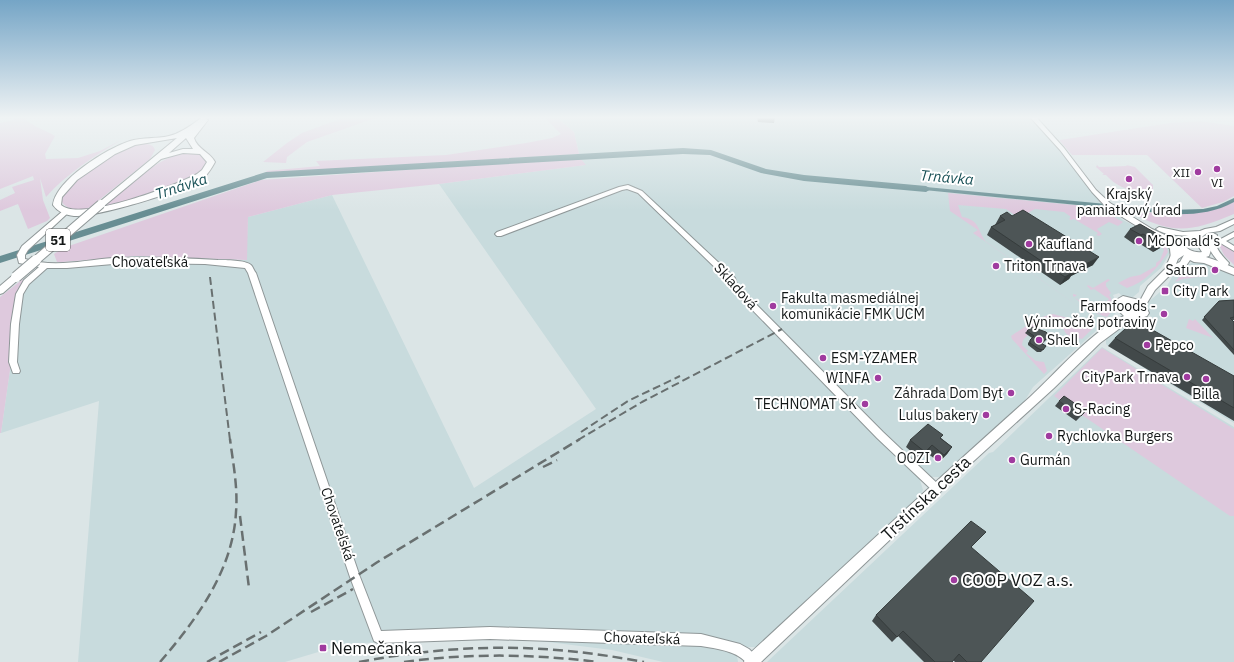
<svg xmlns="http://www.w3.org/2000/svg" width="1234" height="662" viewBox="0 0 1234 662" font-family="'IBM Plex Sans',sans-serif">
<rect width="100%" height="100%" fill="#dbe5e6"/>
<path fill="#c8dbdd" d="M556 117H1030L1061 150 1102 205 948 190V192L1108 208 1123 220 1168 243 1172 249 1161 268 1140 286 1139 292 1133 297 1122 296 1119 293 1113 295 1115 300 1116 313 1033 387 1024 402 942 477H932L927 474 920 480 923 490 919 498 761 646 755 647H742L737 655 738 662H663L612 650 499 636 345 644 285 662H78L99 401 1 433 23 279 62 262 136 256 246 260 248 217 332 195 474 488 596 409 439 184 585 165 580 158 574 132Z
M1194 261H1199L1234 275V423L1108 346 1106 344V338L1131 319 1144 320 1154 324 1157 321 1148 314 1146 304 1167 286 1172 277Z
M1102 347 1234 427V662H767L989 453 993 452Z"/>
<path fill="#dec9dd" d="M24 117C31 126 45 130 55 136L45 154 46 159 78 158 100 151 121 140C95 156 67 173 46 197L40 178 43 200 50 218 47 221 28 229 18 204 0 211V200L15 193 12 187 34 180 33 176 0 189V123Z
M345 117H378L307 142 287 157 286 163 263 162 287 143 302 133Z
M544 117H556L574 132 579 154 268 173 266 171 320 166 316 161 446 155 526 143 552 138 561 134Z
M1201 121 1234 126V196L1223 202 1202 208 1147 155H1072L1060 141V140L1170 123Z
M140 144C146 144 153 143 155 150L150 159C133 173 115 187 98 201 95 203 92 207 88 208 80 213 57 208 62 195 70 178 121 148 140 144Z
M192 152 200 155 206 159V165L202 171 195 177 161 190 104 207C127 188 160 153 192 152Z
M580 158 586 165 439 184 332 195 248 217 247 260 136 256 62 262H57L54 254 63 248 261 180Z
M1097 165 1099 167 1127 166 1126 165 1135 167 1153 185V189C1134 194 1119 189 1106 175H1102L1104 174 1096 167Z
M948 193 1105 208 1114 217 1123 222 1118 226 1109 222 1097 229 1102 234 1099 236 1096 235 1098 233 1074 219 1071 220 1069 219 1071 217 1064 212 1035 209 1019 218 1006 209 958 205 962 217C979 220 977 228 985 241L1100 321 973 233 978 230 950 211Z
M1234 201V214C1187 234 1171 234 1126 210 1159 213 1204 220 1234 201Z
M1221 242 1234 251V265L1224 255 1219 245Z
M1162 243 1166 246 1168 252C1158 268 1145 282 1127 288L1118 283 1130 277 1140 275 1156 266V263L1160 260 1164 250 1160 245Z
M1196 265 1205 276 1183 279 1175 282C1181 275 1187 268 1196 265Z
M23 279 1 433H0V297Z
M1108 279 1110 280 1106 283V286L1111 293 1109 295 1111 298 1113 310 1107 317C1096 315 1081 304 1073 296V294L1077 295 1074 297 1100 314 1111 306 1107 301 1109 299 1094 289 1091 290 1087 286 1088 285 1093 288Z
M1053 314 1090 324 1094 327 1082 339C1076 338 1068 337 1065 332 1064 330 1063 328 1062 326 1049 312 1032 331 1023 340L1022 345 1028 351 1026 353 1036 361 1044 362 1047 371 1044 374 1012 339 1011 336 1038 318Z
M1189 319 1193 321 1195 319 1213 338 1186 328Z
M1102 348 1234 429V516H1230L1054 396Z"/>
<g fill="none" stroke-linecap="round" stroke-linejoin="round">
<path fill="#688e93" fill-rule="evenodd" d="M926 187 1170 210 1203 209 1217 206 1234 198V202C1214 213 1192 215 1170 214L924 190 923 189Z"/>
<path fill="#688e93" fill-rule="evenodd" d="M683 148 711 150 766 169 804 175 926 186 931 189 926 192 804 181 761 173 710 155 683 154 267 178 0 263V256L266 172Z"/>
<defs>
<path id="minor" d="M1030 117H1036L1064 148 1096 190 1110 203 1152 229 1182 243 1183 245 1182 247H1177L1178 257 1177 259H1171L1170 249 1164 241 1148 233 1106 207 1092 192 1060 150Z
M628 185 642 191 735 278 737 285 883 432 939 485 941 488 939 491 936 492 933 491 877 438 731 288 729 281 638 193 627 189 622 190 501 236H497L495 234 497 232 619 187Z
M64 210H66L69 212 28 250 25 255V259C55 268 84 260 114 258 148 257 183 258 218 260 226 260 245 260 251 265 253 267 254 271 256 273L360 577 381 631 490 627 701 634 740 644 749 649 757 657 758 662H746C734 650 717 649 701 646L490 639 378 643 374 641 350 577 248 273 245 268 205 264 139 263 113 264 67 268H47L29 284 23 294 19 324 17 362 20 371 19 373H13L9 362 11 324 16 294 24 280 39 267 19 263 17 255 22 246Z
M1234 219V224L1220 231 1207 233 1199 239 1191 241 1187 239 1194 236C1184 236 1163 235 1156 229L1159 227 1183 232 1200 231 1205 229 1216 227Z
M1234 232V237L1226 241 1234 246V251L1217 241Z
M1211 233H1213L1217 235C1213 248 1221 254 1229 263L1228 265H1222C1213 256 1204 246 1211 233Z"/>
<path id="major" d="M201 118H204L208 120 194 138C197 149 210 152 215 162 212 167 209 173 204 177 185 191 98 217 74 216 65 215 58 212 53 205 56 180 106 149 130 141 143 137 156 139 169 136 181 133 192 125 201 118ZM177 138 97 204 101 207 104 206 161 159 183 153 200 154 207 162 202 170 197 174C175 186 80 222 61 205L62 197 77 180 115 154 135 145ZM186 138 193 149H183L169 153Z
M1189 235 1203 240 1211 250 1209 256 1206 257 1221 262 1234 268V275L1204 263 1194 262 1190 260 1186 266 1172 273 1155 290 1147 303 1145 305 1149 313 1147 316 1127 323 1100 343 1054 388 955 478 761 662H744L746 657C840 570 934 482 1030 397 1056 373 1093 330 1124 316L1113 305 1116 300 1123 296 1139 300 1141 299 1148 286 1165 269 1171 255 1177 252 1174 241 1175 239ZM1188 241 1197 244 1202 252C1194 253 1186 250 1183 242ZM1184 255 1180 262 1176 264 1178 259ZM1125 303 1131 304 1139 311 1129 310 1123 304Z
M16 274 19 275 21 277 19 279 3 293 0 294V286L13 275Z"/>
</defs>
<use href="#minor" stroke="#8f9798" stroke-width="2"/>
<use href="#major" stroke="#8f9798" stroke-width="2"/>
<use href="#minor" fill="#fff" fill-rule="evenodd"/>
<use href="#major" fill="#fff" fill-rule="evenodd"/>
<path stroke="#697070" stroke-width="2" stroke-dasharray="8 4" stroke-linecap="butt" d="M210 277 230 440
M581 432 628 401 680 376
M578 440 642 402 782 329"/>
<path stroke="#697070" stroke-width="2.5" stroke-dasharray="10 5" stroke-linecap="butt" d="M543 467 557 460
M240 516 249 588
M311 612 353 589
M160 662C197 619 233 570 236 512 238 487 233 463 230 439
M207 662 261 632
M219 662 266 636 376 563 580 439
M359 662C460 643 543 643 644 662
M404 662C469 653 533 654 598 662"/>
<defs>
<path id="major-bridge-far1" d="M35 261 101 204"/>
<path id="major-bridge" d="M16 277 36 260"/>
</defs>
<use href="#major-bridge-far1" stroke="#8f9798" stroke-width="10" stroke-linecap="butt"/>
<use href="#major-bridge" stroke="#8f9798" stroke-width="12" stroke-linecap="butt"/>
<use href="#major-bridge-far1" stroke="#fff" stroke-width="8"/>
<use href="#major-bridge" stroke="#fff" stroke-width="10"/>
</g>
<path fill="#42494a" d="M757 117H775L774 123 758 122Z
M1000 216 1093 265 1071 276 1069 279 1060 285 987 235 991 227 995 225Z
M1130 229 1166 239 1160 248 1153 252 1137 242 1134 244 1124 237Z
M1234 300V320H1232L1234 322V355L1202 320 1219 301Z
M1027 331 1048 338 1042 344 1046 346 1041 352H1037L1028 345V343L1032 338 1025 333Z
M1115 338 1234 376V421L1108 346Z
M1059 401 1081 416 1076 421 1055 406Z
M941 438 952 447 947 454 939 462 927 453 920 459 906 447 910 440Z
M972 547 981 662H955L953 660 952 662H924L898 636 892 642 872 621 876 615Z"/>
<path fill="#363c3c" d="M1143 234 1137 242 1134 244 1141 235Z
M1166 239 1160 248 1153 252 1159 243Z
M1099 257 1093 265 1071 276 1069 279 1060 285 1065 277 1074 270Z
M932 445 927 453 920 459 925 452Z
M952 447 947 454 939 462 944 455Z"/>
<path fill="#4d5556" stroke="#363c3c" d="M1023 210 1099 257 1074 270 1075 271 1065 277 991 227 1005 220 1000 216 1007 212 1012 216Z
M1140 224 1166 239 1159 243 1143 234 1141 235 1130 229Z
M1234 300V317L1230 318 1234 322V350L1204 317 1219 301Z
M1135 320 1234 376V408L1115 338Z
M1032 327 1046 332 1050 336 1041 343 1046 346 1043 350 1039 349 1030 343V340L1034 336 1027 331Z
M1064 396 1086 411 1081 416 1059 401Z
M928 424 943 435 940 438 952 447 944 455 932 445 925 452 910 440Z
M971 521 986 532 971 547 1034 601 981 662H967L959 654 952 662H935L903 631 897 637 876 615Z"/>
<linearGradient id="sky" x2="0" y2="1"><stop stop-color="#75a5c6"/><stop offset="0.56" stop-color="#eff3f4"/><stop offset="1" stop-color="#eff3f4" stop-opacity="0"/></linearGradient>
<rect width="1234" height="210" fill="url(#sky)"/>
<g fill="#a03b9f" stroke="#fff" stroke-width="1.5">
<circle cx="1217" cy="169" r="4"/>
<circle cx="1198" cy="172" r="4"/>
<circle cx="1129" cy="179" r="4"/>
<circle cx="1139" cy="241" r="4"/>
<circle cx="1029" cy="244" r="4"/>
<circle cx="996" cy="266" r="4"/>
<circle cx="1215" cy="270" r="4"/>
<rect x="1161" y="287" width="8" height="8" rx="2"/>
<circle cx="773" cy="306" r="4"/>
<circle cx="1164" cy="314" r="4"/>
<circle cx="1039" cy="340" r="4"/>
<circle cx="1147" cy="345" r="4"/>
<circle cx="823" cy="358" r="4"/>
<circle cx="1187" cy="377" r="4"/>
<circle cx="878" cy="378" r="4"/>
<circle cx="1206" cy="379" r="4"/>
<circle cx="1011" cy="393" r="4"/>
<circle cx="865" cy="404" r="4"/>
<circle cx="1066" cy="409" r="4"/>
<circle cx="986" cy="415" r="4"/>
<circle cx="1049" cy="436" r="4"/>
<circle cx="938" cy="458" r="4"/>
<circle cx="1012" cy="460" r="4"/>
<circle cx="954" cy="580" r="4"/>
<rect x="319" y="644" width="8" height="8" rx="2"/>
</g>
<g text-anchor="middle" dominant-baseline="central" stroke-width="4" stroke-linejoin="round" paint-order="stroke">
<g font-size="12" fill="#131717" stroke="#fff" text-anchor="end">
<text x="1190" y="172">XII</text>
<text x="1217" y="182" text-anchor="middle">VI</text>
</g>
<rect fill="#fff" stroke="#5a5d5d" stroke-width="1" x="46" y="229" width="24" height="22" rx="3"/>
<g font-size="13" font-weight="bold" fill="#131717">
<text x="58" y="240">51</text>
</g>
<g font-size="14" fill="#131717" stroke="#fff" text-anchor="start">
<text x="1129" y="194" text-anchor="middle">Krajský<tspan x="1129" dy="16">pamiatkový úrad</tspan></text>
<text x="1147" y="241">McDonald's</text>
<text x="1037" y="244">Kaufland</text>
<text x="1004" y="266">Triton Trnava</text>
<text x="1207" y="270" text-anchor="end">Saturn</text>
<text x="1173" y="291">City Park</text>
<text x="781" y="298">Fakulta masmediálnej<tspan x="781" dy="16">komunikácie FMK UCM</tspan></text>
<text x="1156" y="306" text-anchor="end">Farmfoods -<tspan x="1156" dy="16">Výnimočné potraviny</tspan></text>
<text x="1047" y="340">Shell</text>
<text x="1155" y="345">Pepco</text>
<text x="831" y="358">ESM-YZAMER</text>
<text x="1179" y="377" text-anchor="end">CityPark Trnava</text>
<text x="870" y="378" text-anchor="end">WINFA</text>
<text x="1003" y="393" text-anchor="end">Záhrada Dom Byt</text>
<text x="1206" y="394" text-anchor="middle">Billa</text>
<text x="857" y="404" text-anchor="end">TECHNOMAT SK</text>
<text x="1074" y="409">S-Racing</text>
<text x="978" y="415" text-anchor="end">Lulus bakery</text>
<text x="1057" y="436">Rychlovka Burgers</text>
<text x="930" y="458" text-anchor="end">OOZI</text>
<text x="1020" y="460">Gurmán</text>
</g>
<g font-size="14" fill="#131717" stroke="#fff">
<text x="150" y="262">Chovateľská</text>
<text transform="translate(736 286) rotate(48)">Skladová</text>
<text transform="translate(338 524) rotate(71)">Chovateľská</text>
<text transform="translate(642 638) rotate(2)">Chovateľská</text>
</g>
<g font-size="15" font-style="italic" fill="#185056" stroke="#fff">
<text transform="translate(947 177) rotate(5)">Trnávka</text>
<text transform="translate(181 186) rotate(-18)">Trnávka</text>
</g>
<g font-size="17" fill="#131717" stroke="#fff">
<text transform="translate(926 498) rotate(-43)">Trstínska cesta</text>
</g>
<g font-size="17" fill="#131717" stroke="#fff" text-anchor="start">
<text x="962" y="580">COOP VOZ a.s.</text>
<text x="331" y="648">Nemečanka</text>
</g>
</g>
</svg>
